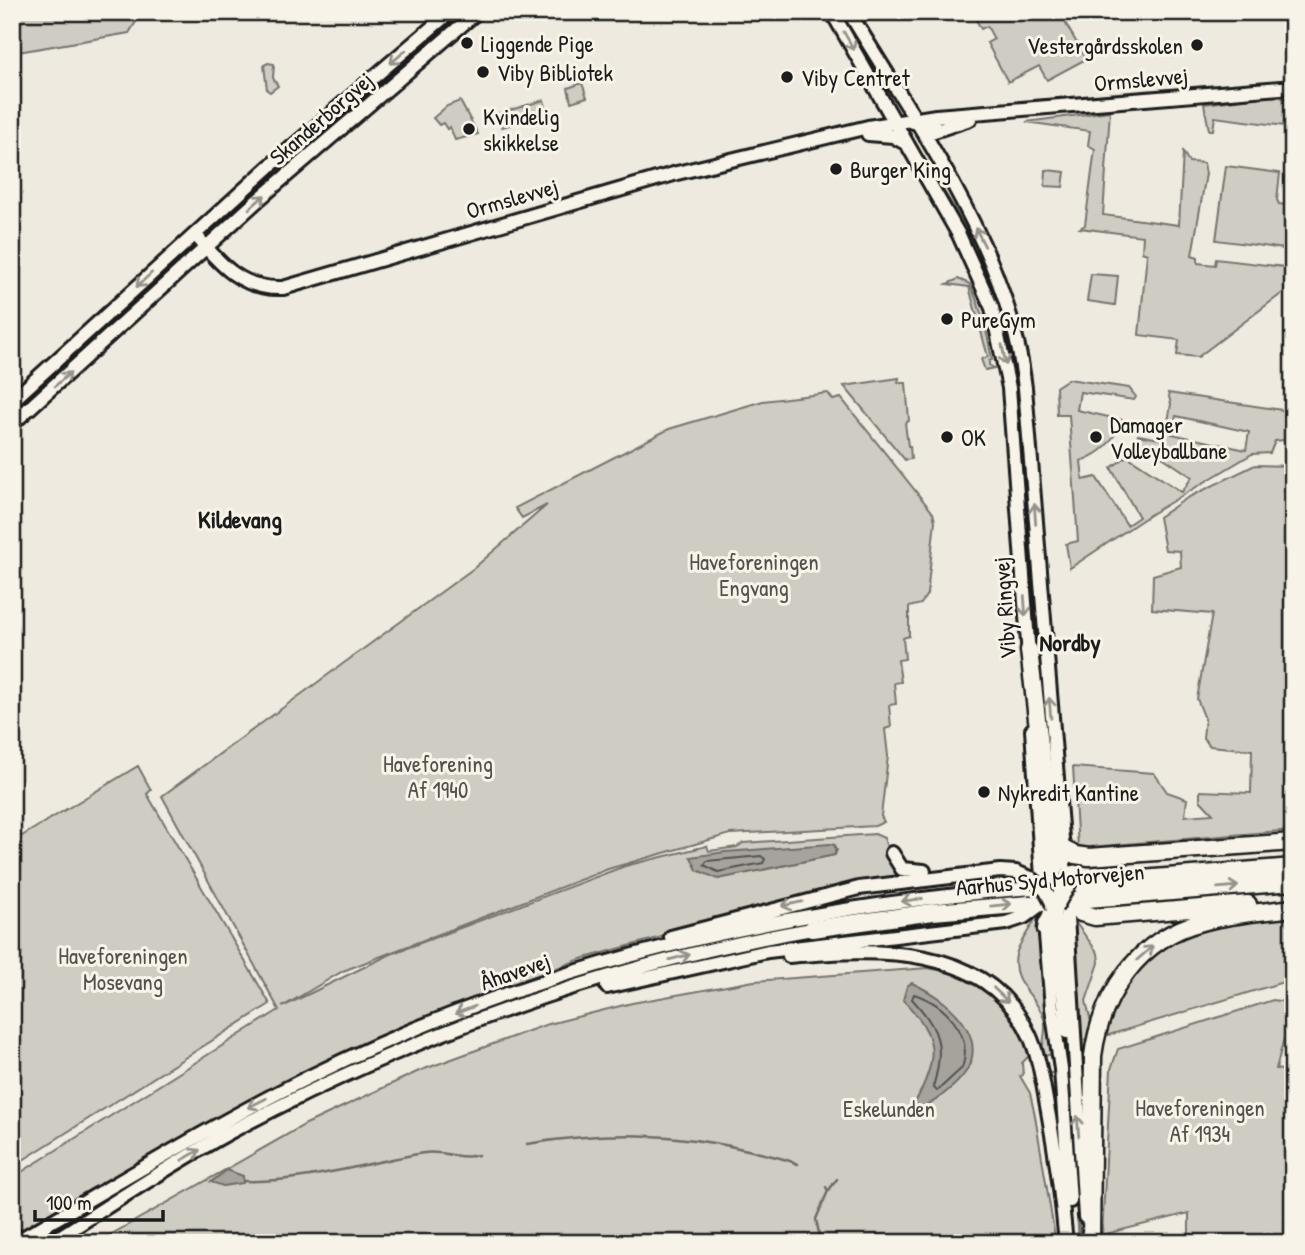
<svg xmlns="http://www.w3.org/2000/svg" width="1305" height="1255" viewBox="0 0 1305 1255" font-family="'Patrick Hand',sans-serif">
<rect width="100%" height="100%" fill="#eeeae0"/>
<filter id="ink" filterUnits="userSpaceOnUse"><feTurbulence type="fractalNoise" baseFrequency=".0143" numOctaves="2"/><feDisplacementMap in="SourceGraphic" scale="14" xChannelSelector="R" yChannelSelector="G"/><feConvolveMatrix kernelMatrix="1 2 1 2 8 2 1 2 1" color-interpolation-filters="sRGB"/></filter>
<g filter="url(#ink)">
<path fill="#cfccc3" stroke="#767470" stroke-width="2" fill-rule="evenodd" d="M12 12H139V17L129 33 12 53Z
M972 12H1059L1086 59 1047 80 1039 66 1008 82 987 43 994 39 987 26 981 29Z
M443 26 444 28 219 228 217 226 272 172Z
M268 63 274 64 273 78 278 86 270 92 267 90 264 65Z
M582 83 587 97 571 102 568 88Z
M1275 95 1293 102V144L1292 127 1215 117 1213 130H1209L1204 104Z
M544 100 548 114 502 127 497 114Z
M460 101 478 134 455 140 450 127 447 129 443 123 439 125 433 118 447 106Z
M1110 111 1103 215 1179 225 1183 152 1189 162 1204 163 1206 174 1192 255 1198 257V263L1215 265 1216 259 1293 268V285L1198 357 1177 355 1179 340 1139 335 1147 254 1142 252 1143 236 1080 228 1085 225 1095 149 1088 145 1090 131 1026 122Z
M919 151 976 243 979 255 976 256Z
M1226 166 1280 173 1277 200 1279 204 1293 206V250L1216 240Z
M1046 170 1065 172 1063 187 1045 186Z
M183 251 185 254 134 307 12 417V408Z
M985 274C1003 297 1015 359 1020 389L1058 853C1048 765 1036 677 1029 589 1021 483 1022 375 985 274Z
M1091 274 1118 276 1115 305 1087 301Z
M958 279 970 284C981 308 988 334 992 360L989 361V365L994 368 985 370 981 359 988 357 969 287 947 284Z
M899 378 898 383H906L909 421 905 423 908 446H910L911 459 905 460 844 386Z
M1068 379 1129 388 1136 397 1134 400 1080 392 1077 410 1122 420C1114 441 1102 453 1081 461L1083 480 1096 477 1127 525 1139 517 1111 468 1127 456 1182 492 1192 477 1137 440 1138 435 1165 440 1171 404 1168 393 1289 411 1293 439 1275 441 1270 453 1252 454 1151 514 1070 568 1066 544 1078 541 1069 415H1057L1056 387ZM1176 416 1249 432 1246 450 1172 434Z
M828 393 833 400 841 398 933 513 935 521 927 594 921 604 909 607V636L903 638 905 659 898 660 901 682 894 683 896 704 889 705 891 727 885 729 888 756 881 816 884 822 875 826 730 834 608 869 343 971 282 1007 391 954 625 866 707 846 709 851 737 847 743 843 875 834 884 838 893 868 902 875 841 888 581 959 457 1005 260 1094 12 1237V1178L279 1010 162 796 474 568 547 505 522 518 515 508 669 429 763 401ZM807 846 837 850 835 855 718 879 691 857Z
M1255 465 1293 466V830L1078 848 1073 767 1154 773 1167 792 1187 799 1185 816 1213 814 1200 800V791L1251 793 1252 750 1210 746 1203 738 1205 719 1197 699 1212 614 1152 609 1153 575 1181 567 1180 551 1165 550 1159 517 1187 498Z
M138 766 151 790 147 794 270 1004 12 1167V842Z
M1293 913V979L1109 1035 1105 1034 1118 998 1151 955 1202 926Z
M1036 915H1040L1054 1053 1043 1057C1040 1045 1048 1033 1044 1019 1037 995 1010 984 1016 955 1019 940 1032 930 1036 915Z
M1073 919 1098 953 1099 963 1086 1001 1092 1026 1090 1038 1078 1042Z
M928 968C985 977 1012 1001 1029 1056L1022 1063 1023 1075 1020 1076 1030 1093 1035 1116 1056 1243H96L306 1124 419 1071 545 1025 632 1003 754 981Z
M1273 1000 1293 1003 1276 1069 1293 1072V1243H1189V1213L1102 1235 1111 1069 1118 1049Z
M1068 1066 1081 1243H1079Z
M1055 1071 1061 1146 1057 1147 1047 1075Z"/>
<path fill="#a6a39d" stroke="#6f6d69" stroke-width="2" d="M830 844 835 845V855L718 879 697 870 691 857 725 852Z
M912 983C956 1003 1000 1047 951 1088 941 1096 932 1105 919 1107L915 1103C938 1057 940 1038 903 1000L907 986Z
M227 1170 243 1176V1183L223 1186 211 1182Z"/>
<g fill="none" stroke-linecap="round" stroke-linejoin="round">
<path stroke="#535250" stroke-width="2" d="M761 856 765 859 763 863 718 872 704 865 707 861Z
M914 994C945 1004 974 1034 962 1068L937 1091 933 1087C945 1047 940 1029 912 999Z"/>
<path stroke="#6f6d69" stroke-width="2.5" d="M527 1144C605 1131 675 1132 752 1151 767 1155 784 1158 798 1164
M243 1181C305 1183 364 1163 424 1153 443 1150 459 1160 478 1155
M829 1190 837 1179
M821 1243 816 1219 828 1191 826 1187"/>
<defs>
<path id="secondary" d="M832 12 959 235 992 308 1009 388 1029 656
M849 12C919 128 1010 252 1025 388L1065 875
M913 122 938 128
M931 132 970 119
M868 134 893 136 907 144
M195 234C220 264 241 290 283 288L677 173 868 127 936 116 1293 87
M12 401 270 166 450 12
M12 424 258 200 477 12
M1032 730 1042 877
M892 853 902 869 924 871
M1066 900 1085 1217
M1054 908 1067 1032
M1045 923 1052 1008 1061 1069 1070 1201
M671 937 859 888 1000 871 1016 872 1031 878
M789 956C875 949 986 942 1029 1034 1040 1058 1043 1085 1048 1111 1056 1155 1062 1198 1066 1243
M607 987 768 951 1006 923 1024 917 1044 902
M14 1243C112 1187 208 1127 309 1077 539 963 793 905 1047 887
M50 1243C110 1205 168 1166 230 1132 411 1035 609 964 812 929"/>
<path id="highway" d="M1029 650 1056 883
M1063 849 1075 855 1089 857 1293 842
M1078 884 1293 867
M1066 900 1081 913 1095 917 1248 904
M812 929 933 912 1293 882
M1046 929 1054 907
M1091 1243 1093 1056C1101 994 1139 938 1202 922 1231 914 1263 912 1293 908"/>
</defs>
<use href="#secondary" stroke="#1c1c1c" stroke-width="18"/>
<use href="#highway" stroke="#1c1c1c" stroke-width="21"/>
<use href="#secondary" stroke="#f7f3e8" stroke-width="12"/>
<use href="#highway" stroke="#f7f3e8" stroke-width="16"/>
<defs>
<path id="secondary-bridge" d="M1031 878 1046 891 1054 907"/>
<path id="highway-bridge" d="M1054 907 1073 874"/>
</defs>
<use href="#secondary-bridge" stroke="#1c1c1c" stroke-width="18" stroke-linecap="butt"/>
<use href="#highway-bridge" stroke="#1c1c1c" stroke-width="21" stroke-linecap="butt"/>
<use href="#secondary-bridge" stroke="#f7f3e8" stroke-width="12"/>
<use href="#highway-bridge" stroke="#f7f3e8" stroke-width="16"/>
</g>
<defs><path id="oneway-shaft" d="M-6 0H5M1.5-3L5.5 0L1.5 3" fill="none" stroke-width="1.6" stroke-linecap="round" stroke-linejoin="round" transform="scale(1.75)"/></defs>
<g stroke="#94928c">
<use href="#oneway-shaft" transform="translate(849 41) rotate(60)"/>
<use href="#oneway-shaft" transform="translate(398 57) rotate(139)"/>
<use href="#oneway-shaft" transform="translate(257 202) rotate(-41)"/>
<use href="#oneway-shaft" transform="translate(980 237) rotate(-117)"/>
<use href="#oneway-shaft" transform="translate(144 280) rotate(137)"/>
<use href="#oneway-shaft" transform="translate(1004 355) rotate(79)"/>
<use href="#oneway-shaft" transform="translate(63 379) rotate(-42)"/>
<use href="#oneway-shaft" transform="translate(1035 514) rotate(-94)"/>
<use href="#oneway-shaft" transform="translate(1025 606) rotate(86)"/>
<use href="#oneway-shaft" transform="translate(1050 708) rotate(-95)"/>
<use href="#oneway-shaft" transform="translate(1228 887) rotate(-5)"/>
<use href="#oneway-shaft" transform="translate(912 900) rotate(173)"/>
<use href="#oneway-shaft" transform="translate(792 904) rotate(167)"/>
<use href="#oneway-shaft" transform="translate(1001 905) rotate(-6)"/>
<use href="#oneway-shaft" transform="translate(1145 953) rotate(-41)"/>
<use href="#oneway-shaft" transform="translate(680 957) rotate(-14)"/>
<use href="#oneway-shaft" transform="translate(1001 995) rotate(44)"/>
<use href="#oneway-shaft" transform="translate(465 1010) rotate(159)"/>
<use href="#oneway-shaft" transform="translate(257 1103) rotate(153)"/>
<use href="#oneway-shaft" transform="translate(1078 1126) rotate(-94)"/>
<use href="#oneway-shaft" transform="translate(191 1155) rotate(-30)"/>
</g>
</g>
<g fill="#1c1c1c" stroke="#f7f3e8" stroke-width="2.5">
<circle cx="467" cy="43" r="7"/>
<circle cx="1197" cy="45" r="7"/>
<circle cx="483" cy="72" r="7"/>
<circle cx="787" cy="77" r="7"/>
<circle cx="469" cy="129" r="7"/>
<circle cx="836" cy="169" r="7"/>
<circle cx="947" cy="319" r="7"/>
<circle cx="947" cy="437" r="7"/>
<circle cx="1096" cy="437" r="7"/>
<circle cx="984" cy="792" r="7"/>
</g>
<g text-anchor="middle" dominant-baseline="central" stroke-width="6" stroke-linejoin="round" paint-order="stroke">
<g font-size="23" fill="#1c1c1c" stroke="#f7f3e8" text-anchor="start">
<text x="481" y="43">Liggende Pige</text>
<text x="1183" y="45" text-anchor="end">Vestergårdsskolen</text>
<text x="497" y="72">Viby Bibliotek</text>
<text x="801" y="77">Viby Centret</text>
<text x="483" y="116">Kvindelig<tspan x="483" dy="26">skikkelse</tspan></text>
<text x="850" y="169">Burger King</text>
<text x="961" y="319">PureGym</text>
<text x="1110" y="424">Damager<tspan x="1110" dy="26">Volleyballbane</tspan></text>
<text x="961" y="437">OK</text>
<text x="998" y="792">Nykredit Kantine</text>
</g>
<g font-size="23" fill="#1c1c1c" stroke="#f7f3e8">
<text transform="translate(1141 79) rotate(-5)">Ormslevvej</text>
<text transform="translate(321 118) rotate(-41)">Skanderborgvej</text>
<text transform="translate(512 198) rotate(-16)">Ormslevvej</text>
<text transform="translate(1004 608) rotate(-94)">Viby Ringvej</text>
<text transform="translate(1050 879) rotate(-5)">Aarhus Syd Motorvejen</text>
<text transform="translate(515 971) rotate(-19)">Åhavevej</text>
</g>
<g font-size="23" fill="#52514e" stroke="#f7f3e8">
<text x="754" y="561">Haveforeningen<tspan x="754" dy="26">Engvang</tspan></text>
<text x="438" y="763">Haveforening<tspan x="438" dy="26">Af 1940</tspan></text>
<text x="123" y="955">Haveforeningen<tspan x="123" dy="26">Mosevang</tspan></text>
<text x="1200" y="1107">Haveforeningen<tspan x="1200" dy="26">Af 1934</tspan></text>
<text x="889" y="1108">Eskelunden</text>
</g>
<g font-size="24" font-weight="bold" fill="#1c1c1c" stroke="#f7f3e8">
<text x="240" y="519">Kildevang</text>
<text x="1070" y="642">Nordby</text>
</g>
</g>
<rect width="1305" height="1255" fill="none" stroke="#f7f3e8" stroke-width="42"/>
<rect x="21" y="21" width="1263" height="1213" fill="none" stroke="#1c1c1c" stroke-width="2.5" filter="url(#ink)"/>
<path d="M35 1210v10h128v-10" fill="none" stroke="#1c1c1c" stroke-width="3.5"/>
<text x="46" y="1210" font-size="21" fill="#1c1c1c" stroke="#f7f3e8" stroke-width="5" paint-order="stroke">100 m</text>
</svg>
